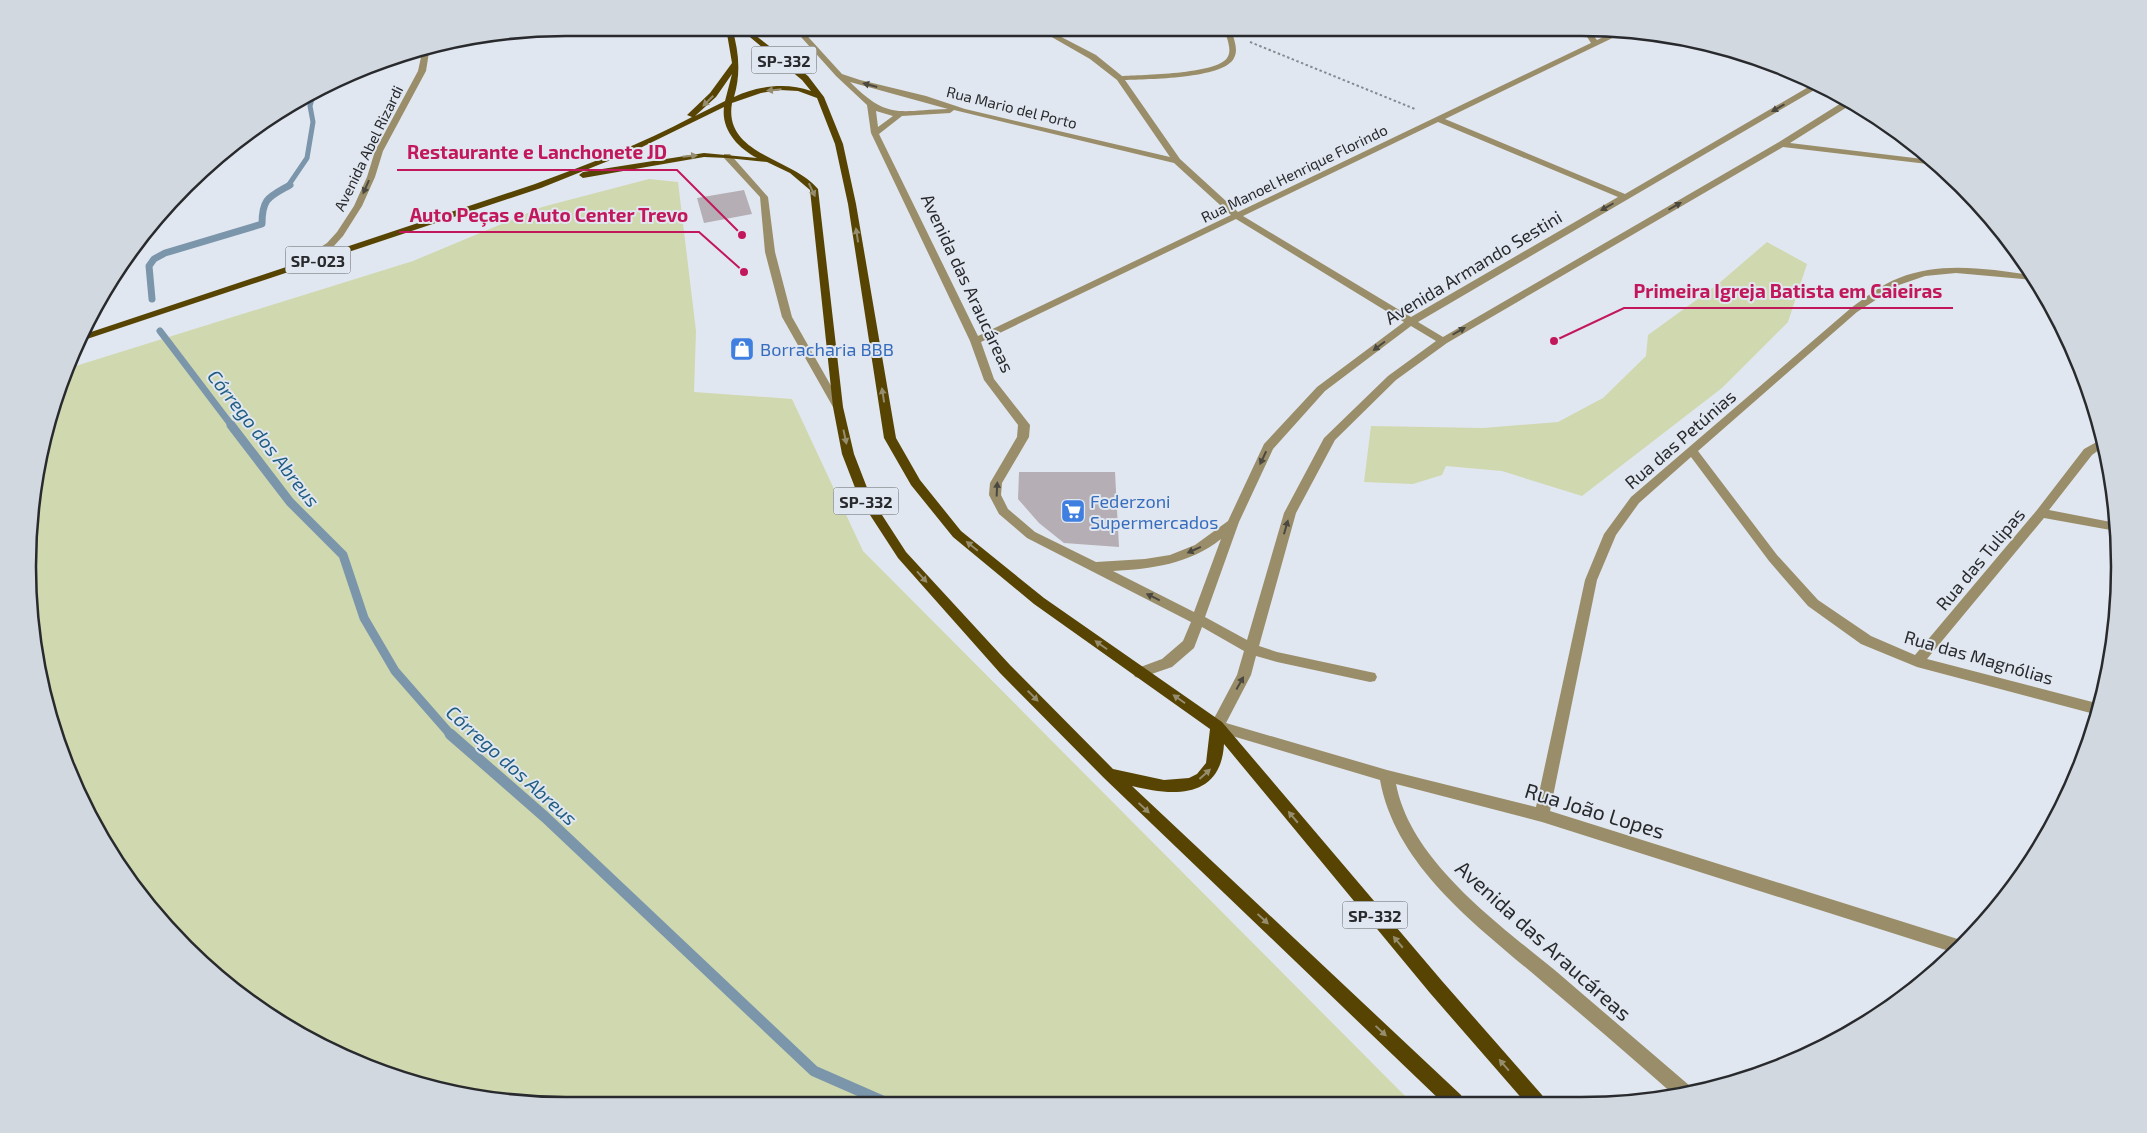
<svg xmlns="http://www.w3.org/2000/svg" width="2147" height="1133" viewBox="0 0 2147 1133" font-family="'Exo 2',sans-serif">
<rect width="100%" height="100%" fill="#e1e7f0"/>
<path fill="#d0d8af" d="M649 179 678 182 696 331 694 392 792 399 863 551 1411 1102 532 1104 427 1087 328 1050 239 994 161 922 118 866 69 773 46 706 29 602V531L46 427 66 369 413 261 542 207Z
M1767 242 1807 264 1788 322 1722 388 1582 496 1502 471 1446 466 1442 475 1413 484 1364 482 1371 426 1483 428 1558 422 1603 398 1646 356 1648 335 1717 285Z"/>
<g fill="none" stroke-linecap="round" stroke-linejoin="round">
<path stroke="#7b96ab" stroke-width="5" d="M288 186 307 158 313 122 310 106 314 92"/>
<path stroke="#7b96ab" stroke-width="7" d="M152 299 149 266 154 259 165 253 262 224C262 198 269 197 290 185
M160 331 232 426"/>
<path stroke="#7b96ab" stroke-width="9" d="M231 425 290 502 343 555 364 618 395 671 451 735"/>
<path stroke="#7b96ab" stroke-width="11" d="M450 734 545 817 814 1071 887 1103"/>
</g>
<path fill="#b5aeb5" d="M744 190 752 214 704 223 697 198Z
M1019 472H1115L1119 547 1064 543 1039 523 1018 499Z"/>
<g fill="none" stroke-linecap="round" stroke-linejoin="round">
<path stroke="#878b91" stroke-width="2" stroke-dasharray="2.5 2.5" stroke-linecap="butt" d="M1250 42 1415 109"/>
<path fill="#9a8d69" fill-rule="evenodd" d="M793 28H800L842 74 860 80 926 96 965 109 1170 157 1117 80 1090 59 1036 28H1044L1096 55 1122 76C1141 75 1217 74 1227 58 1233 50 1226 37 1224 28H1231C1233 38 1239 49 1234 58 1224 79 1147 79 1125 80L1180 159 1238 212 1591 43 1582 29H1588L1597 40 1620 29 1627 31 1445 119 1625 194 1817 82 1823 85 1418 322 1443 337 1779 142 1846 100 1852 104 1790 143 1931 160 1936 165 1783 147 1447 343 1396 380 1335 440 1296 513 1259 646 1277 652 1370 672 1375 673 1377 677 1375 681 1370 682 1277 662 1256 656 1251 675 1226 723 1387 770 1536 807 1585 580 1604 534 1631 497 1851 308C1866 297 1881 285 1899 278 1941 261 1988 269 2031 275L2035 280 1956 273 1925 276 1899 285 1857 312 1698 451 1777 555 1818 600 1871 636 1915 655 2037 510 2084 449 2102 439 2103 447 2092 455 2049 510 2116 523V531L2044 518 1927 659 2100 704 2098 715 1917 667 1861 644 1808 606 1769 561 1691 457 1639 503 1616 535 1597 580 1550 811 1964 941 1952 952 1542 822 1396 784C1411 862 1499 924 1557 972 1601 1010 1646 1048 1690 1086L1692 1090 1674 1095C1631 1057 1588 1020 1544 983 1480 928 1396 868 1380 780L1212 730 1210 726 1237 675 1244 651 1202 627 1194 648 1172 667 1140 678 1135 677 1133 673 1135 669 1162 659 1183 641 1191 622 1027 538 999 514 989 495 990 483 1017 437 1018 425 984 380 970 341 871 133 867 105 836 76ZM850 82 948 109C899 110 889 121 850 82ZM954 110 1174 163 1231 215 978 336 879 134 902 116 950 113ZM876 111 893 116 878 127ZM1438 122 1618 197 1411 317 1243 216ZM1236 219 1404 322 1317 387 1264 444 1228 521 1195 545 1170 555 1145 559 1096 562 1035 532 1008 509 1001 495 1002 483 1029 437 1030 425 994 379 981 342ZM1411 326 1436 341 1388 376 1324 438 1284 513 1247 640 1205 617 1239 522 1273 449 1325 391ZM1221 539 1194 612 1113 571C1151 569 1190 564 1221 539Z
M430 46 426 71 383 151 375 177 362 206 343 236 333 247 299 269H293V265L327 243 337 232 354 206 367 177 375 151 418 71 423 48Z
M724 154H730L768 197 775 252 792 317 843 407 842 409 838 410 833 407 782 317 765 252 760 197 724 158Z"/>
<path fill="#574403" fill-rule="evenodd" d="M726 28H732C739 52 741 73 734 97 758 86 786 82 811 91L802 80 739 28H746L808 76 824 97 843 144 856 204 896 438 920 480 961 531 1044 598 1222 722 1442 981 1542 1095 1545 1101H1524L1430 993 1224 744C1221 800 1172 796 1132 786L1461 1095 1464 1101 1442 1102 1104 778 1000 673 898 558 859 498 842 454 833 407 810 190 790 173 767 162 727 158 704 157 583 178 579 175 583 172 704 153 757 158C738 148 721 130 724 107L638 149 541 188 78 342 82 335 535 184C588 164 642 144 692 117L687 115 710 93 732 63ZM732 74 725 101 695 116 716 97ZM780 90 798 91 817 98 835 144 848 204 884 438 911 485 953 537 1034 604 1210 729 1206 763 1197 774 1189 778 1164 780 1113 769 1010 665 906 552 871 498 854 454 843 407 818 189C793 158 723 155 732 103L761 93Z"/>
</g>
<defs><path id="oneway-solid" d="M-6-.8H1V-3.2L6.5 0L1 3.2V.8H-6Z" transform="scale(1.25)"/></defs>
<g fill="#4a483f">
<use href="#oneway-solid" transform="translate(870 85) rotate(-165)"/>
<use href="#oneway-solid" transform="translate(1778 108) rotate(150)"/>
<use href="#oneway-solid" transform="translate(366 187) rotate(114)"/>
<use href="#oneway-solid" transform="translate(1675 206) rotate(-30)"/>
<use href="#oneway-solid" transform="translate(1607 207) rotate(150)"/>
<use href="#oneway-solid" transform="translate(1459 331) rotate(-30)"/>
<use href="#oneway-solid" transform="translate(1379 346) rotate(143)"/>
<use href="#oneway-solid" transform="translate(1263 458) rotate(115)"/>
<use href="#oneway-solid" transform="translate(997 489) rotate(-87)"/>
<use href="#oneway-solid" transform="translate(1286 527) rotate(-74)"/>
<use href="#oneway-solid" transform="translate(1194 550) rotate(156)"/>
<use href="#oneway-solid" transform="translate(1153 597) rotate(-154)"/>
<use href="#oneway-solid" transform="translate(1240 683) rotate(-61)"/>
</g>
<g fill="#958d6e">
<use href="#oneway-solid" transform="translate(774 90) rotate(174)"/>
<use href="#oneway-solid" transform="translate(708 101) rotate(135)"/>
<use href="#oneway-solid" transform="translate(690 156) rotate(-6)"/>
<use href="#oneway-solid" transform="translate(812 190) rotate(65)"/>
<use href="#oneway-solid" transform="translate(857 235) rotate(-99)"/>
<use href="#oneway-solid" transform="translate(883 395) rotate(-99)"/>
<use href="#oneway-solid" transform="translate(845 437) rotate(78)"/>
<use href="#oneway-solid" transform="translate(972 546) rotate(-141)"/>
<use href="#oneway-solid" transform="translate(922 577) rotate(48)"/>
<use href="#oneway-solid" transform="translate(1101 645) rotate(-145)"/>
<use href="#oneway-solid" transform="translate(1033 696) rotate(45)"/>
<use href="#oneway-solid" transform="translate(1179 699) rotate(-145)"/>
<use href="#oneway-solid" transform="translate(1205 774) rotate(-42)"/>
<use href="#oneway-solid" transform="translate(1144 808) rotate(43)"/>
<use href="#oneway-solid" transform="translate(1293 817) rotate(-130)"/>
<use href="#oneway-solid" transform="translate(1263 919) rotate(43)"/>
<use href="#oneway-solid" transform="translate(1398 942) rotate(-130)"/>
<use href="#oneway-solid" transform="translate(1381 1031) rotate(43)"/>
<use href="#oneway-solid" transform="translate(1504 1065) rotate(-131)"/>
</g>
<defs>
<symbol id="shop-square" viewBox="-11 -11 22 22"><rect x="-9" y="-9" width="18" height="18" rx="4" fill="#3f7fe0" stroke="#e1e7f0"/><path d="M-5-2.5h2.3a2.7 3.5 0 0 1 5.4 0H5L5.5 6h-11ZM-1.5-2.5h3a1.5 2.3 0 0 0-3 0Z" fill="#fff"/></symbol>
<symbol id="supermarket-square" viewBox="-11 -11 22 22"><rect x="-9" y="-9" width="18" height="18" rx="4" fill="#3f7fe0" stroke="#e1e7f0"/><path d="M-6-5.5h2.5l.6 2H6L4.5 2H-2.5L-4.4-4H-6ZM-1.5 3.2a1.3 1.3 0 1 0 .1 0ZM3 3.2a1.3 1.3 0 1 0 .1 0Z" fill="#fff"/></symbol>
</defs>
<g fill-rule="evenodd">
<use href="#shop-square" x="728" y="335" width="28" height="28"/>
<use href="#supermarket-square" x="1059" y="497" width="28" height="28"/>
</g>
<g text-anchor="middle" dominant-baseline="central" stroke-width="4" stroke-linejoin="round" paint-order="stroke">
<g font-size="15" fill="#282a2d" stroke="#e1e7f0">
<text transform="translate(1012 107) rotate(14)">Rua Mario del Porto</text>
<text transform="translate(368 148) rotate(-64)">Avenida Abel Rizardi</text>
<text transform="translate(1294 173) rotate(-26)">Rua Manoel Henrique Florindo</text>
</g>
<g fill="#e1e7f0" stroke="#606368" stroke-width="1">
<rect x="751.5" y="46.5" width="65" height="27" rx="4"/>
<rect x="285.5" y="246.5" width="65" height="27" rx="4"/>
<rect x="833.5" y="487.5" width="65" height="27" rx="4"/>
<rect x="1342.5" y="901.5" width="65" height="27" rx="4"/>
</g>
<g font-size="16" font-weight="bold" fill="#282a2d">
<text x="784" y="60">SP-332</text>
<text x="318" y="260">SP-023</text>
<text x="866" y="501">SP-332</text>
<text x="1375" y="915">SP-332</text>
</g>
<g font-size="18" fill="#282a2d" stroke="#e1e7f0">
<text transform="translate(1473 267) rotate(-31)">Avenida Armando Sestini</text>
<text transform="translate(968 283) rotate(65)">Avenida das Araucáreas</text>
<text transform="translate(1680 439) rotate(-41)">Rua das Petúnias</text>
<text transform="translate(1980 559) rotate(-50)">Rua das Tulipas</text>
<text transform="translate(1979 657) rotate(16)">Rua das Magnólias</text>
</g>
<g font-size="18" fill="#366cbe" stroke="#e1e7f0" text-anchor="start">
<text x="760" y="349">Borracharia BBB</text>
<text x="1090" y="501">Federzoni<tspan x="1090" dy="21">Supermercados</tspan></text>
</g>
<g font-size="19" font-style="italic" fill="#215d83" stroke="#e1e7f0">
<text transform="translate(264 438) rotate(52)">Córrego dos Abreus</text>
<text transform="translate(512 765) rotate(42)">Córrego dos Abreus</text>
</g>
<g font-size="21" fill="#282a2d" stroke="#e1e7f0">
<text transform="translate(1595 810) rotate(17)">Rua João Lopes</text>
<text transform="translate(1544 940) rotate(42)">Avenida das Araucáreas</text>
</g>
</g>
<path d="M0 0H2147V1133H0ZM566 36H1581A530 530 0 0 1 2111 566V567A530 530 0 0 1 1581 1097H566A530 530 0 0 1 36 567V566A530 530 0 0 1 566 36Z" fill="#d2d8e0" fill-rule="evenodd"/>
<path fill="none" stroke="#282a2d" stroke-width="2.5" d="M566 36H1581A530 530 0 0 1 2111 566V567A530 530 0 0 1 1581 1097H566A530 530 0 0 1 36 567V566A530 530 0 0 1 566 36Z"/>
<path fill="none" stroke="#c2185b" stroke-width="2" d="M742 235L677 170H397M744 272L699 232H399M1554 341L1624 308H1953"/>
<g fill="#c2185b" stroke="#e1e7f0" stroke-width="2">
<circle cx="742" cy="235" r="5"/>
<circle cx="744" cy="272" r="5"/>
<circle cx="1554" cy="341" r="5"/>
</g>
<g font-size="19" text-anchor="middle" font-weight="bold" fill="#c2185b" stroke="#e1e7f0" stroke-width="4" stroke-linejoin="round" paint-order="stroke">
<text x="537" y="159">Restaurante e Lanchonete JD</text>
<text x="549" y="222">Auto Peças e Auto Center Trevo</text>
<text x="1788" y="298">Primeira Igreja Batista em Caieiras</text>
</g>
</svg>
